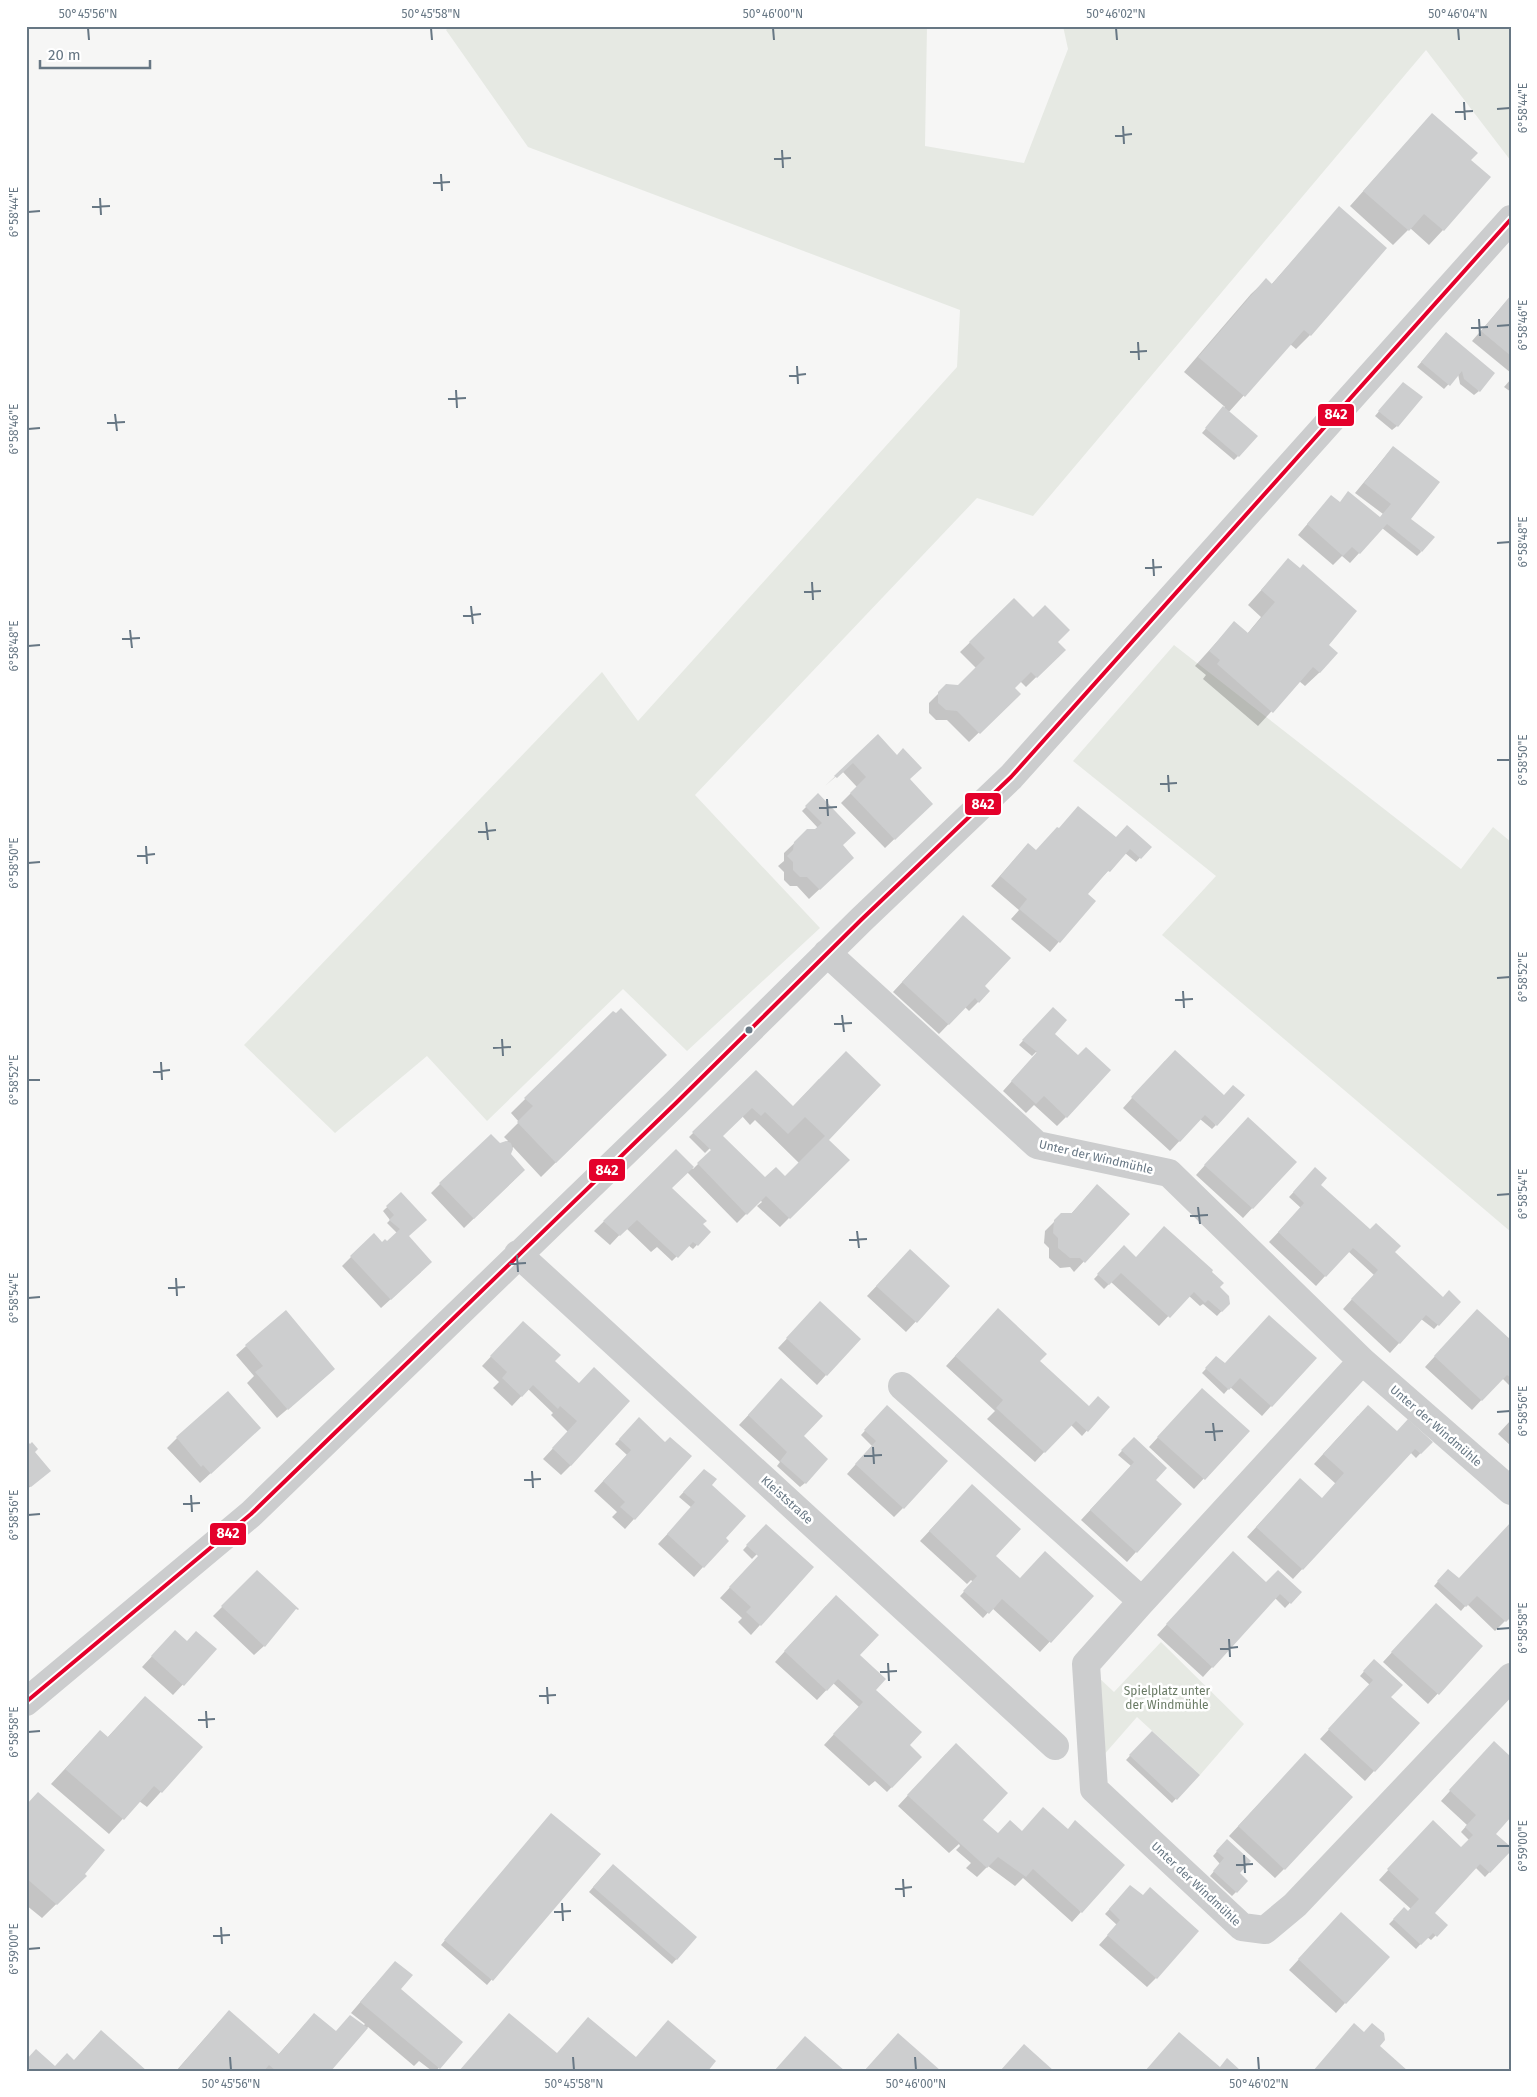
<svg xmlns="http://www.w3.org/2000/svg" width="1537" height="2097" viewBox="0 0 1537 2097" font-family="'Fira Sans',sans-serif">
<rect width="100%" height="100%" fill="#f6f6f5"/>
<path fill="#e6e9e3" d="M450 26H927L925 146 1024 163 1068 49 1063 26H1511V161L1426 50 1033 516 977 498 695 795 820 928 687 1051 623 989 487 1121 427 1056 335 1133 244 1045 602 672 638 721 957 367 960 310 528 147 446 30Z
M1174 645 1461 869 1493 827 1511 842V1232L1162 935 1216 876 1073 761Z
M1161 1642 1244 1724 1200 1775 1137 1717 1102 1757 1097 1676 1114 1692Z"/>
<path fill="#0003" fill-rule="evenodd" d="M1432 114 1470 160 1443 230 1429 245 1410 228 1393 245 1350 206Z
M1339 208 1310 335 1296 349 1290 344 1228 413 1238 456 1234 460 1202 433 1225 407 1184 372 1251 294 1266 280 1271 285Z
M1511 296V373L1472 341Z
M1442 338 1479 391 1474 395 1460 384 1458 374 1444 389 1417 367Z
M1511 379V392L1504 387Z
M1399 388 1397 426 1392 430 1375 416Z
M1393 447 1409 519 1421 552 1417 556 1382 528 1350 563 1342 556 1333 565 1298 535 1322 507 1339 504 1380 518 1383 514 1355 493Z
M1288 560 1327 645 1320 672 1305 686 1299 681 1258 726 1203 679 1206 675 1195 666 1234 623 1247 634 1261 617 1248 605Z
M1014 600 1064 650 1026 687 1020 681 1013 688 1019 694 969 742 947 720H936L929 713V703L946 686H958L976 668 960 652Z
M878 736 908 780 931 804 885 848 841 803 857 787 842 771 825 786Z
M818 795 841 846 843 867 809 899 797 886H790L784 880V872L778 866 784 861V853L808 830H816L818 828 802 811Z
M1058 829 1150 847 1136 862 1125 853 1086 894 1094 901 1050 952 1011 919 1019 910 991 886 1028 844 1036 851Z
M954 926 983 986 978 1002 969 1011 965 1007 939 1034 893 992Z
M1053 1008 1043 1044 1066 1117 1057 1126 1034 1105 1026 1113 1003 1091 1037 1053 1036 1052 1032 1056 1019 1045Z
M613 1012 665 1055 541 1177 513 1147 509 1154 514 1180 464 1228 431 1193 440 1184 500 1144 508 1141 504 1137 519 1122 511 1113Z
M1165 1061 1216 1125 1212 1129 1200 1119 1170 1151 1123 1108Z
M756 1071 793 1107 819 1079 827 1140 820 1187 780 1227 757 1206 762 1202 760 1200 737 1223 687 1172 670 1188 709 1232 693 1249 688 1245 672 1261 657 1247 651 1252 626 1228 610 1245 594 1231 676 1151 693 1169 713 1149 711 1147 705 1153 689 1137ZM742 1116 750 1125 755 1120 799 1163 785 1178 765 1179 722 1136Z
M1238 1129 1295 1162 1243 1218 1196 1175Z
M1315 1169V1189L1388 1257 1441 1297 1459 1302 1434 1329 1421 1319 1390 1353 1343 1309 1374 1275 1348 1251 1316 1286 1269 1242 1301 1208 1289 1197Z
M401 1194 407 1237 421 1272 381 1308 342 1266 351 1257 387 1243 397 1233 387 1223 390 1220 383 1211Z
M1088 1195 1128 1214 1074 1272 1070 1267 1060 1268 1049 1258V1248L1044 1243 1045 1231 1062 1214H1071Z
M1124 1247 1135 1258 1218 1288 1229 1303 1217 1316 1203 1304 1200 1306 1188 1295 1159 1326 1111 1282 1104 1289 1094 1279Z
M901 1260 949 1286 906 1332 867 1296Z
M811 1313 826 1375 817 1385 778 1348Z
M989 1319 1089 1408 1108 1407 1082 1436 1070 1424 1035 1462 987 1419 995 1411 946 1366Z
M1468 1320 1511 1341V1387L1502 1378 1472 1410 1425 1367Z
M514 1332 547 1369 579 1385 594 1369 571 1465 561 1475 543 1459 568 1432 551 1415 553 1413 528 1389 512 1406 493 1388 499 1382 482 1366Z
M246 1346 324 1378 277 1418 247 1383 254 1376 236 1355Z
M1216 1358 1224 1365 1315 1358 1262 1416 1230 1387 1224 1394 1202 1373Z
M772 1390 802 1436 805 1483 800 1487 777 1466 780 1462 739 1425Z
M1193 1399 1248 1431 1194 1489 1149 1447Z
M887 1407 903 1508 894 1517 847 1474 872 1446 861 1435Z
M1358 1416 1397 1433 1431 1442 1416 1458 1410 1452 1293 1579 1247 1537 1291 1489 1322 1499 1336 1484 1314 1464Z
M639 1419 634 1519 625 1529 612 1517 617 1512 594 1491 627 1455 615 1444Z
M1511 1420V1446L1498 1434Z
M177 1438H249L200 1483 167 1448Z
M1134 1438 1154 1480 1136 1552 1127 1562 1081 1520 1131 1466 1118 1455Z
M26 1441 34 1452 45 1475 26 1490Z
M704 1470 701 1494 724 1538 703 1567 694 1577 658 1544 692 1508 679 1497Z
M963 1495 994 1556 1020 1580 1092 1596 1040 1652 992 1608 983 1618 960 1596 973 1582 971 1580 967 1584 920 1541Z
M766 1525 760 1625 751 1635 738 1622 742 1618 720 1598 762 1553 760 1551 752 1559 743 1550Z
M1224 1562 1266 1583 1300 1592 1285 1608 1275 1598 1203 1677 1157 1635Z
M1448 1570 1458 1580 1511 1615 1495 1631 1467 1604 1461 1611 1434 1586Z
M257 1572 264 1646 254 1655 213 1616Z
M826 1606 859 1655 873 1690 908 1745 920 1757 887 1792 875 1781 869 1786 824 1745 859 1707 833 1683 817 1700 775 1662Z
M1427 1614 1482 1646 1428 1704 1383 1662Z
M166 1641 187 1642 216 1649 173 1695 142 1667Z
M1374 1660 1390 1697 1374 1771 1365 1781 1320 1739 1370 1685 1360 1676Z
M145 1697 202 1747 147 1807 139 1801 109 1834 51 1784 86 1746 107 1738Z
M1152 1732 1198 1775 1172 1803 1126 1760Z
M1484 1753 1494 1834 1511 1849 1485 1877 1475 1867 1433 1913 1446 1925 1431 1940 1427 1937 1416 1949 1389 1924 1404 1909 1408 1912 1411 1909 1379 1880 1423 1832 1461 1848 1469 1840 1461 1832 1467 1825 1441 1801Z
M946 1754 967 1835 1021 1832 1081 1912 1072 1922 1023 1878 1015 1886 988 1866 977 1877 966 1868 971 1863 956 1850 960 1846 959 1844 949 1853 898 1806Z
M1296 1764 1284 1869 1275 1878 1229 1836Z
M26 1805 85 1876 42 1918 26 1905Z
M547 1819 599 1854 487 1985 441 1945Z
M1227 1840 1239 1873 1247 1881 1232 1896 1210 1876 1220 1864 1213 1856Z
M608 1870 696 1937 672 1964 589 1892Z
M1126 1891 1142 1896 1156 1978 1147 1987 1099 1945 1117 1925 1105 1914Z
M1332 1923 1345 2003 1336 2013 1289 1970Z
M374 1986 399 1990 461 2042 436 2071H432L419 2061 414 2066 368 2027 330 2071H176L220 2021 278 2055 305 2024 336 2032 363 2026 365 2024 351 2013Z"/>
<path fill="#cdcecf" fill-rule="evenodd" d="M1432 113 1478 153 1471 160 1491 177 1444 231 1424 214 1409 231 1363 191Z
M1339 206 1387 248 1311 336 1304 330 1245 397 1198 357 1266 278 1272 284Z
M1511 295V356L1481 331Z
M1446 332 1495 373 1480 392 1464 379 1462 371 1450 386 1421 362Z
M1403 382 1423 397 1398 427 1378 411Z
M1223 406 1258 436 1239 457 1205 428Z
M1393 446 1440 482 1411 519 1435 537 1422 552 1387 524 1360 554 1352 547 1343 556 1307 524 1331 495 1340 502 1348 491 1380 517 1391 504 1364 483Z
M1288 558 1300 568 1303 564 1357 611 1329 645 1338 653 1320 673 1313 667 1273 713 1217 664 1220 660 1209 651 1234 621 1248 633 1275 602 1261 590Z
M1014 598 1033 617 1045 605 1070 630 1058 642 1066 650 1037 678 1031 672 1015 688 1021 694 980 734 957 711 946 710 938 703V692L946 684 958 685 985 658 969 642Z
M878 734 897 755 903 748 922 768 910 779 933 804 895 840 850 793 866 777 853 763 837 778 834 776Z
M818 793 856 833 843 845 854 858 820 890 807 877H800L793 870V862L787 856 793 850 794 842 807 829H815L822 823 805 806Z
M1078 806 1116 837 1127 825 1152 847 1141 859 1130 849 1110 872 1108 871 1088 894 1096 901 1060 943 1019 909 1027 899 1000 876 1028 843 1036 850 1057 827 1059 828Z
M963 915 1011 958 985 986 990 991 979 1003 975 998 949 1025 902 982Z
M1053 1007 1067 1020 1055 1034 1078 1055 1086 1047 1111 1070 1067 1118 1044 1096 1036 1104 1011 1081 1037 1052 1022 1040Z
M621 1008 667 1055 556 1163 517 1122 533 1106 524 1098 613 1011 616 1013Z
M1175 1050 1224 1095 1233 1085 1245 1095 1217 1126 1205 1115 1180 1142 1131 1097Z
M846 1051 881 1085 829 1140 850 1160 790 1219 766 1196 747 1215 697 1163 711 1150 692 1132 756 1070 793 1106ZM752 1108 761 1116 765 1112 788 1134 805 1117 825 1136 785 1176 776 1167 765 1177 723 1136Z
M1248 1117 1297 1162 1253 1209 1204 1165Z
M491 1134 500 1143 506 1141 511 1143 513 1149 511 1154 525 1170 474 1219 439 1183Z
M676 1149 694 1167 672 1188 707 1221 703 1224 711 1232 698 1246 693 1242 678 1258 637 1220 620 1236 603 1221Z
M1315 1167 1327 1178 1321 1185 1370 1229 1376 1223 1401 1246 1395 1252 1443 1297 1449 1290 1461 1302 1439 1326 1426 1315 1400 1344 1351 1299 1378 1270 1366 1259 1353 1248 1326 1277 1278 1232 1304 1203 1293 1192Z
M1097 1184 1130 1214 1085 1263 1080 1258H1070L1058 1248V1238L1053 1233 1054 1220 1061 1213H1072Z
M401 1192 427 1220 409 1236 432 1262 391 1300 350 1256 374 1233 382 1242 385 1239 387 1241 400 1229 389 1220 394 1215 386 1206Z
M1164 1226 1213 1270 1212 1272 1224 1283 1220 1287 1229 1296 1230 1304 1222 1312 1208 1300 1205 1303 1194 1292 1170 1318 1121 1273 1109 1285 1097 1274 1124 1245 1136 1257Z
M910 1249 950 1286 917 1323 876 1286Z
M820 1301 861 1339 827 1376 786 1338Z
M998 1308 1047 1354 1040 1361 1089 1406 1098 1396 1110 1407 1088 1432 1076 1421 1045 1453 996 1408 1003 1400 955 1356Z
M1477 1309 1511 1340V1378L1507 1375 1482 1401 1434 1356Z
M286 1310 335 1369 288 1410 255 1372 263 1366 245 1345Z
M1269 1315 1317 1358 1272 1407 1240 1378 1229 1390 1205 1368 1216 1356 1225 1363Z
M523 1321 561 1355 555 1361 579 1383 594 1367 630 1401 571 1466 552 1448 577 1421 560 1406 558 1409 533 1385 522 1397 502 1378 507 1372 490 1356Z
M781 1378 823 1416 804 1436 828 1459 806 1484 780 1461 787 1452 748 1415Z
M1202 1388 1250 1431 1205 1480 1157 1437Z
M228 1391 261 1428 211 1474 203 1465 201 1467 176 1437Z
M887 1405 948 1461 904 1509 855 1464 876 1441 864 1430Z
M1368 1405 1397 1431 1408 1419 1433 1442 1421 1454 1415 1449 1303 1570 1256 1527 1300 1478 1322 1498 1344 1473 1323 1454Z
M639 1417 665 1442 670 1437 692 1456 635 1520 620 1507 625 1502 603 1481 631 1450 619 1439Z
M1134 1437 1167 1468 1156 1480 1182 1504 1137 1553 1090 1510 1134 1462 1121 1450Z
M26 1440 30 1444 32 1442 38 1449 35 1452 51 1471 31 1487 26 1483Z
M704 1469 717 1479 712 1485 746 1516 726 1538 729 1541 704 1568 667 1534 695 1502 683 1492Z
M972 1484 1021 1529 996 1556 1020 1578 1045 1551 1094 1596 1051 1643 1002 1599 989 1614 976 1602 963 1591 977 1576 929 1531Z
M1511 1522V1617L1506 1622 1477 1596 1466 1607 1437 1581 1448 1569 1459 1578Z
M766 1524 814 1567 761 1626 746 1612 751 1607 729 1587 758 1556 746 1545Z
M1233 1551 1266 1582 1278 1570 1302 1592 1291 1604 1280 1594 1213 1668 1166 1624Z
M257 1570 299 1609 298 1610 296 1609 265 1647 221 1606Z
M836 1595 879 1635 860 1655 886 1679 876 1690 922 1732 910 1745 922 1757 892 1788 833 1734 863 1702 838 1679 827 1691 784 1651Z
M1436 1603 1483 1646 1439 1695 1391 1652Z
M175 1630 187 1641 196 1631 217 1649 184 1686 151 1656Z
M1374 1659 1403 1685 1391 1697 1420 1723 1375 1772 1328 1729 1373 1680 1363 1671Z
M145 1696 203 1747 162 1793 154 1786 124 1820 65 1769 100 1730 108 1737Z
M1152 1731 1200 1775 1177 1800 1129 1755Z
M1494 1741 1511 1757V1817L1496 1834 1511 1847V1851L1490 1873 1480 1864 1435 1913 1448 1925 1437 1937 1433 1933 1421 1945 1393 1919 1404 1907 1408 1911 1419 1899 1387 1869 1433 1820 1461 1847 1473 1835 1465 1827 1476 1815 1449 1790Z
M956 1743 1008 1793 983 1820 998 1833 1010 1820 1022 1831 1043 1807 1068 1829 1075 1820 1125 1865 1082 1913 1033 1869 1026 1877 998 1857 987 1868 907 1795Z
M1305 1753 1353 1797 1285 1870 1238 1826Z
M38 1792 105 1850 85 1874 87 1876 57 1905 26 1878V1805Z
M551 1813 601 1854 493 1981 444 1940Z
M1227 1839 1251 1861 1240 1873 1248 1881 1237 1893 1213 1871 1224 1858 1216 1851Z
M613 1864 697 1937 677 1960 593 1887Z
M1130 1885 1143 1895 1150 1887 1199 1931 1157 1979 1107 1935 1120 1920 1109 1909Z
M1341 1912 1390 1957 1346 2004 1298 1959Z
M395 1961 413 1975 401 1989 463 2042 440 2069 360 2002Z
M229 2010 279 2054 314 2013 336 2031 350 2015 368 2028 331 2071H276L269 2065 264 2071H183L179 2068Z
M509 2013 557 2053 588 2017 636 2057 668 2020 716 2061 708 2071H459Z
M1354 2023 1364 2032 1372 2023 1384 2033 1385 2040 1380 2046 1408 2071H1357L1355 2069 1353 2071H1313Z
M101 2030 147 2071H26V2060L36 2049 55 2066 67 2053 74 2060Z
M1179 2032 1220 2067 1227 2058 1241 2071H1145Z
M898 2033 923 2055 941 2071H864Z
M805 2036 830 2058 845 2071H774Z
M1024 2044 1054 2071H1000Z"/>
<g fill="none" stroke-linecap="round" stroke-linejoin="round">
<path stroke="#cccdce" stroke-width="28" d="M827 953 1037 1145 1169 1173 1362 1361 1511 1491
M518 1254 1055 1746
M902 1386 1142 1601 1086 1664 1094 1789 1242 1927 1265 1930 1295 1905 1511 1677
M1142 1601 1362 1361
M26 1702 251 1514 676 1103 861 920 1011 777 1511 219"/>
<defs>
<path id="bus-1" d="M26 1702 251 1514 676 1103 861 920 1011 777 1511 219"/>
</defs>
<use href="#bus-1" stroke="#fff" stroke-width="8"/>
<use href="#bus-1" stroke="#e4002b" stroke-width="4"/>
</g>
<path fill="none" stroke="#677784" stroke-width="2" d="M88 28 89 40M431 28 432 40M773 28 774 40M1116 28 1117 40M1458 28 1459 40M1464 102 1465 120M1497 109 1510 108M1455 112 1473 111M1123 126 1124 144M1115 136 1132 134M782 150 783 168M774 159 791 158M441 174 442 191M433 183 450 182M100 198 101 215M92 207 110 206M28 212 40 211M1479 319 1480 336M1497 326 1510 325M1471 328 1488 327M1138 342 1139 360M1130 352 1147 351M797 366 798 384M789 376 806 374M456 390 457 408M448 399 466 398M115 414 117 431M107 423 125 422M28 429 40 428M1497 543 1510 542M1153 559 1154 576M1145 568 1162 567M812 582 813 600M804 592 821 591M471 606 473 624M463 616 481 614M130 630 132 648M122 639 140 638M28 646 40 645M1497 760H1510M1168 775 1169 792M1160 784 1177 783M827 799 828 816M819 808 837 807M486 822 488 840M478 832 496 830M146 846 147 864M137 856 155 854M28 863 40 862M1497 978 1510 977M1183 991 1184 1008M1175 1000 1193 999M842 1015 844 1032M834 1024 852 1023M502 1039 503 1056M493 1048 511 1047M161 1062 162 1080M153 1072 170 1070M28 1080H40M1497 1195 1510 1194M1198 1207 1200 1224M1190 1216 1208 1215M857 1231 859 1248M849 1240 867 1239M517 1255 518 1272M509 1264 526 1263M176 1278 177 1296M168 1288 185 1287M28 1298 40 1297M1497 1412 1510 1411M1213 1423 1215 1441M1205 1432 1223 1431M873 1447 874 1464M864 1456 882 1455M532 1471 533 1488M524 1480 541 1479M191 1495 192 1512M183 1504 200 1503M28 1515 40 1514M1497 1629 1510 1628M1229 1639 1230 1657M1220 1649 1238 1647M888 1663 889 1681M880 1672 897 1671M547 1687 548 1704M539 1696 556 1695M206 1711 207 1728M198 1720 215 1719M28 1732 40 1731M1497 1846H1510M1244 1855 1245 1873M1236 1865 1253 1864M903 1879 904 1897M895 1889 912 1887M562 1903 563 1921M554 1912 571 1911M221 1927 222 1944M213 1936 230 1935M28 1949 40 1948M230 2057 231 2070M573 2057 574 2070M915 2057 916 2070M1258 2057 1259 2070"/>
<circle fill="#677784" stroke="#fff" stroke-width="2" cx="749" cy="1030" r="4.5"/>
<g text-anchor="middle" dominant-baseline="central" stroke-width="5" stroke-linejoin="round" paint-order="stroke">
<g font-size="12" fill="#677784" stroke="#fff">
<text transform="translate(1096 1157) rotate(13)">Unter der Windmühle</text>
<text transform="translate(1436 1426) rotate(41)">Unter der Windmühle</text>
<text transform="translate(787 1500) rotate(42)">Kleiststraße</text>
<text transform="translate(1196 1884) rotate(43)">Unter der Windmühle</text>
</g>
<g font-size="12" fill="#6a7b65" stroke="#fff">
<text x="1167" y="1691">Spielplatz unter<tspan x="1167" dy="14">der Windmühle</tspan></text>
</g>
</g>
<g stroke="#fff" stroke-width="2">
<rect x="1317" y="403" width="38" height="24" rx="5" fill="#e4002b"/>
<rect x="964" y="792" width="38" height="24" rx="5" fill="#e4002b"/>
<rect x="588" y="1158" width="38" height="24" rx="5" fill="#e4002b"/>
<rect x="209" y="1522" width="38" height="24" rx="5" fill="#e4002b"/>
</g>
<g font-size="14" text-anchor="middle" font-weight="bold" fill="#fff">
<text x="1336" y="419">842</text>
<text x="983" y="809">842</text>
<text x="607" y="1175">842</text>
<text x="228" y="1538">842</text>
</g>
<rect width="1537" height="2097" fill="none" stroke="#ffffff" stroke-width="55"/>
<path d="M40 60v8h110v-8" fill="none" stroke="#677784" stroke-width="2.5"/>
<text x="48" y="60" font-size="15" fill="#677784" stroke="#ffffff" stroke-width="4" paint-order="stroke">20 m</text>
<rect x="28" y="28" width="1482" height="2042" fill="none" stroke="#677784" stroke-width="2"/>
<g font-size="12" text-anchor="middle" fill="#677784">
<text x="88" y="18">50°45'56"N</text>
<text x="431" y="18">50°45'58"N</text>
<text x="773" y="18">50°46'00"N</text>
<text x="1116" y="18">50°46'02"N</text>
<text x="1458" y="18">50°46'04"N</text>
<text transform="translate(1523 108) rotate(-90)" y="4">6°58'44"E</text>
<text transform="translate(14 212) rotate(-90)" y="4">6°58'44"E</text>
<text transform="translate(1523 325) rotate(-90)" y="4">6°58'46"E</text>
<text transform="translate(14 429) rotate(-90)" y="4">6°58'46"E</text>
<text transform="translate(1523 542) rotate(-90)" y="4">6°58'48"E</text>
<text transform="translate(14 646) rotate(-90)" y="4">6°58'48"E</text>
<text transform="translate(1523 760) rotate(-90)" y="4">6°58'50"E</text>
<text transform="translate(14 863) rotate(-90)" y="4">6°58'50"E</text>
<text transform="translate(1523 977) rotate(-90)" y="4">6°58'52"E</text>
<text transform="translate(14 1080) rotate(-90)" y="4">6°58'52"E</text>
<text transform="translate(1523 1194) rotate(-90)" y="4">6°58'54"E</text>
<text transform="translate(14 1298) rotate(-90)" y="4">6°58'54"E</text>
<text transform="translate(1523 1411) rotate(-90)" y="4">6°58'56"E</text>
<text transform="translate(14 1515) rotate(-90)" y="4">6°58'56"E</text>
<text transform="translate(1523 1628) rotate(-90)" y="4">6°58'58"E</text>
<text transform="translate(14 1732) rotate(-90)" y="4">6°58'58"E</text>
<text transform="translate(1523 1846) rotate(-90)" y="4">6°59'00"E</text>
<text transform="translate(14 1949) rotate(-90)" y="4">6°59'00"E</text>
<text x="231" y="2088">50°45'56"N</text>
<text x="574" y="2088">50°45'58"N</text>
<text x="916" y="2088">50°46'00"N</text>
<text x="1259" y="2088">50°46'02"N</text>
</g>
</svg>
